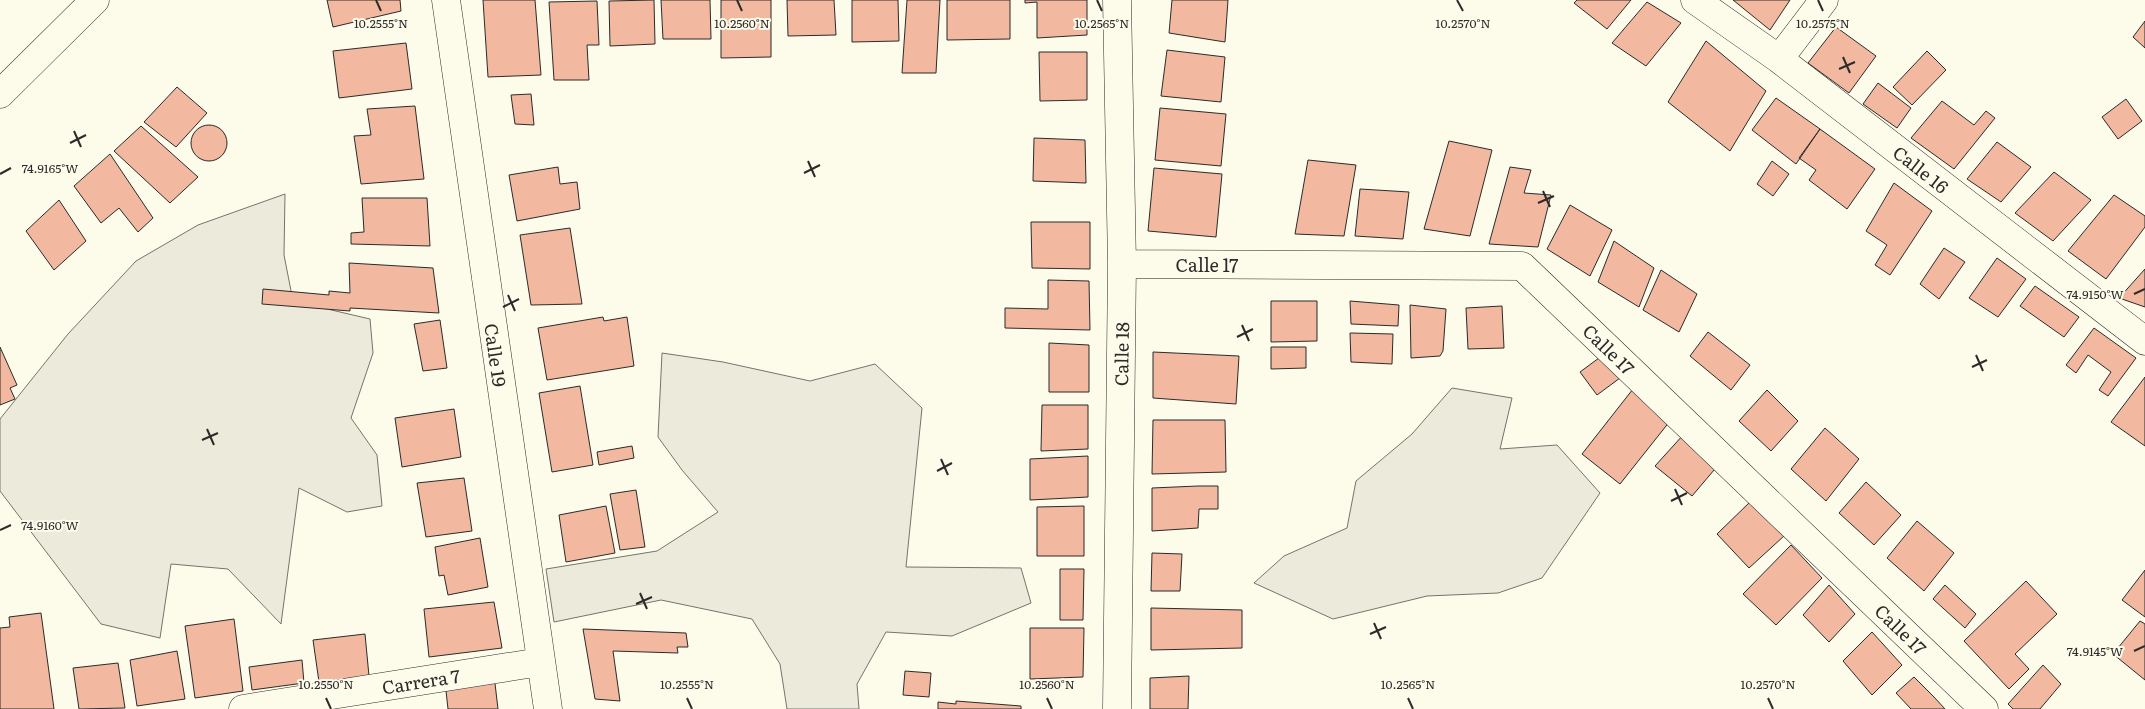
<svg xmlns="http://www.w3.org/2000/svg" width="2145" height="709" viewBox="0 0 2145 709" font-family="Literata,serif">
<rect width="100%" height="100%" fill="#fdfbea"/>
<path fill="#ecebdb" stroke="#74746e" d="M285 194 284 255 293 301 370 319 373 353 351 418 377 455 382 506 347 512 299 488 281 624 228 569 171 564 160 638 101 624 0 491V419L68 334 136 261 198 225Z
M662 353 723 362 810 381 875 364 922 408 906 567 1021 568 1031 603 952 636 886 632 857 684 859 709H787L780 664 752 619 661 600 554 622 546 569 657 551 718 512 682 470 658 437Z
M1452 388 1512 398 1500 449 1557 445 1600 493 1542 578 1498 593 1427 596 1333 619 1254 583 1284 556 1347 528 1356 481 1412 434Z"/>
<path fill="#f2b8a0" stroke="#2b2b2b" d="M327 0H400L401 11 333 27Z
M483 0H535L541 75 488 77Z
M654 0 655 44 610 46 609 1Z
M661 0H710L711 39H663Z
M721 0H771V57L721 58Z
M787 0H834L836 35 788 36Z
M852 0H898L899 41 852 42Z
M907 0H940L936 73H902Z
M947 0H1010V39L947 40Z
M1025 0H1087V35L1037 38V2L1025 3Z
M1172 0H1228L1225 42 1169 33Z
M1577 0H1631L1607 29 1574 3Z
M1733 0H1790L1770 30Z
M597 1 599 45H587L589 80H554L549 2Z
M1647 2 1681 23 1646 66 1612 43Z
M2145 21V48L2133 37Z
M1836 27 1876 56 1849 93 1808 63Z
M1706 41 1766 91 1730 151 1668 102Z
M406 43 412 89 339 98 333 51Z
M1167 50 1225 57 1221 102 1161 96Z
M1927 51 1946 70 1912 105 1893 87Z
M1039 52H1087V100L1040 101Z
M1878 83 1911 108 1897 128 1863 104Z
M177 87 207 113 176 147 144 122Z
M531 94 534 125 515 124 511 95Z
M1776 98 1820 129 1796 164 1752 130Z
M2126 99 2142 121 2118 139 2102 117Z
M1942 101 1974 125 1986 111 1995 118 1954 169 1911 138Z
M415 106 424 179 361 184 354 136 371 135 367 109Z
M1160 108 1226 114 1221 166 1155 160Z
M191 143a18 18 0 1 1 36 0a18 18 0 1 1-36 0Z
M141 126 198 177 170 203 114 151Z
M1820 129 1875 169 1847 209 1809 180 1816 170 1799 158Z
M1034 138 1085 140 1086 183 1033 181Z
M1449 141 1492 150 1470 236 1424 229Z
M1997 142 2031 167 2001 202 1967 179Z
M110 154 153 218 138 232 119 208 101 223 74 186Z
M1308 160 1356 165 1344 236 1295 234Z
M1772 161 1789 174 1773 196 1757 184Z
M558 167 560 184 577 182 580 209 517 221 509 175Z
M1510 167 1531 170 1524 193 1551 195 1538 247 1489 244Z
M1154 168 1222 174 1216 237 1148 231Z
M2054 172 2091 200 2053 241 2015 213Z
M1894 183 1932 211 1890 275 1875 265 1887 245 1866 231Z
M1360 189 1409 192 1403 239 1355 236Z
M2114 195 2145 216V227L2106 279 2068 251Z
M362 198H427L430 246 351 244V233L364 232Z
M59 200 86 241 54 270 26 231Z
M1570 205 1612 230 1590 276 1547 249Z
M1031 222H1090V269L1032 268Z
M570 228 582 304 531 305 520 235Z
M1614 241 1654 268 1639 307 1598 282Z
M1944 248 1965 262 1939 299 1920 284Z
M1997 258 2026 279 1998 317 1969 298Z
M349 263 433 268 439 313 350 308V311L262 304 263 289 329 295V291L350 293Z
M2145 269V307L2119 298Z
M1661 270 1697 294 1679 332 1643 310Z
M1048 280 1089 281 1090 330 1005 328V308L1048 309Z
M2035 286 2079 317 2064 337 2020 306Z
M1271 301H1317V341L1271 342Z
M1350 301 1399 305 1398 326 1351 324Z
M1410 305 1446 309 1443 351 1440 356 1411 358Z
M1502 306 1504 348 1468 349 1466 308Z
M603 317 604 321 627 317 634 366 547 380 538 328Z
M440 320 447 368 423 371 414 324Z
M2094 328 2136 358 2108 396 2099 390 2111 372 2088 355 2076 373 2066 365Z
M1708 332 1750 365 1731 390 1690 356Z
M1350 333 1393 334 1392 364 1351 362Z
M1049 343 1089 345V392H1049Z
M0 347 17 385 10 388 15 399 0 405Z
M1271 347H1306V368L1271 369Z
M1153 352 1239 356 1236 404 1153 398Z
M1603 355 1620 378 1597 395 1580 372Z
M2145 377V446L2111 422Z
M580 386 593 465 552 472 539 393Z
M1633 389 1670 421 1620 484 1582 454Z
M1767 390 1798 421 1771 451 1739 421Z
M1042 405H1088V449L1041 451Z
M454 409 461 457 402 467 395 418Z
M1153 420H1225L1226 472 1152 474Z
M1825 428 1859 459 1826 501 1791 469Z
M1684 434 1720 463 1692 496 1655 466Z
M632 446 634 458 599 465 597 452Z
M1088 456V497L1030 500V459Z
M464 478 472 531 426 537 417 483Z
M1866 482 1901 515 1874 545 1839 513Z
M1198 486H1218V509H1199L1198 528 1152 531V488Z
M636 490 645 547 620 550 610 494Z
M1751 501 1784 536 1749 568 1717 534Z
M606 506 615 553 566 562 559 515Z
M1084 506V556H1037V507Z
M1917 521 1954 553 1924 591 1887 558Z
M480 538 488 587 448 595 444 575 439 576 435 547Z
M1791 545 1822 578 1776 625 1743 594Z
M1152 553 1182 554 1180 591H1151Z
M1060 569H1084L1083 620H1060Z
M2145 570V617L2122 600Z
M2026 581 2057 614 2015 654 2029 669 2009 689 1964 641Z
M1829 585 1855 614 1829 642 1803 615Z
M1945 585 1976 614 1965 628 1933 599Z
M494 602 502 648 429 657 424 609Z
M1151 608 1242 610V648L1151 650Z
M41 613 54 709H0V628L10 627 9 617Z
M234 619 243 691 195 698 185 626Z
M2140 621 2145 624V680L2113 654Z
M1030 628H1084L1083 677 1030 679Z
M583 629 686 633 688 647H677L678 653 613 651 620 701 595 699Z
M1872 632 1902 665 1872 695 1843 661Z
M365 634 369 676 319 682 313 640Z
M177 651 185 699 137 706 130 660Z
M302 660 304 683 252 690 249 667Z
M118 663 125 708 79 709 73 668Z
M2043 665 2061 684 2040 709H2013L2008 704Z
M905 671 931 673 929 697 903 695Z
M494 675 498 709H448L445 682Z
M1189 676 1188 709H1150V678Z
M1914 677 1934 697 1945 709H1911L1896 693Z
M956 701 1021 706V709H938V702L956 704Z"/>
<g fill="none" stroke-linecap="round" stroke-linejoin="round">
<defs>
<path id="street" d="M446 0 548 709
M1695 0 1779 59 2145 341
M1779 59 1824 0
M0 94 95 0
M1122 264 1522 266 1984 709
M243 709 540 662
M1117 709 1122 264 1117 0"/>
</defs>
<use href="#street" stroke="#2b2b2b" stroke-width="29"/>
<use href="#street" stroke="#fdfbea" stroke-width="28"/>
</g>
<path fill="none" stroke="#2b2b2b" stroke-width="2" d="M376 0 381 11M737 0 742 11M1097 0 1102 11M1457 0 1463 11M1818 0 1823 11M1843 57 1850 73M1839 69 1855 62M74 131 81 147M70 143 86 135M808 161 815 177M804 173 820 165M0 174 11 168M1543 191 1550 207M1538 203 1554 196M2134 294 2145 289M508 295 515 311M503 307 519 299M1242 325 1249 341M1237 337 1253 329M1976 355 1983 371M1972 367 1987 360M207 429 214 445M202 440 218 433M941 459 948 475M937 471 952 463M1675 489 1682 505M1671 501 1687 493M0 530 11 525M640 593 647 609M636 604 652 597M1374 623 1381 639M1370 634 1386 627M2134 651 2145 646M326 698 331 709M687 698 692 709M1047 698 1052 709M1408 698 1413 709M1768 698 1773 709"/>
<g text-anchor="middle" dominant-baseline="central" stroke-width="4" stroke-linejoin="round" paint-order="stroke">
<g font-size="18" fill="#2b2b2b" stroke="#fdfbea">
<text transform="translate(1921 169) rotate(38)">Calle 16</text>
<text x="1207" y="264">Calle 17</text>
<text transform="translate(1609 349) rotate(44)">Calle 17</text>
<text transform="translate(1121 354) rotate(-89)">Calle 18</text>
<text transform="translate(496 355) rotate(82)">Calle 19</text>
<text transform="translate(1901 629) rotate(44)">Calle 17</text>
<text transform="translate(421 681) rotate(-9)">Carrera 7</text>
</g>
</g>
<g font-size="12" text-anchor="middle" fill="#2b2b2b" stroke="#fdfbea" stroke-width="4" stroke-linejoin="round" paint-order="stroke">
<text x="381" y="28">10.2555°N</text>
<text x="742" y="28">10.2560°N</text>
<text x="1102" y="28">10.2565°N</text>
<text x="1463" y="28">10.2570°N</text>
<text x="1823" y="28">10.2575°N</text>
<text x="50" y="173">74.9165°W</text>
<text x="2095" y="299">74.9150°W</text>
<text x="50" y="530">74.9160°W</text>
<text x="2095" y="656">74.9145°W</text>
<text x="326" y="689">10.2550°N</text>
<text x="687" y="689">10.2555°N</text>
<text x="1047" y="689">10.2560°N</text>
<text x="1408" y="689">10.2565°N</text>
<text x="1768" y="689">10.2570°N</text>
</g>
</svg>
